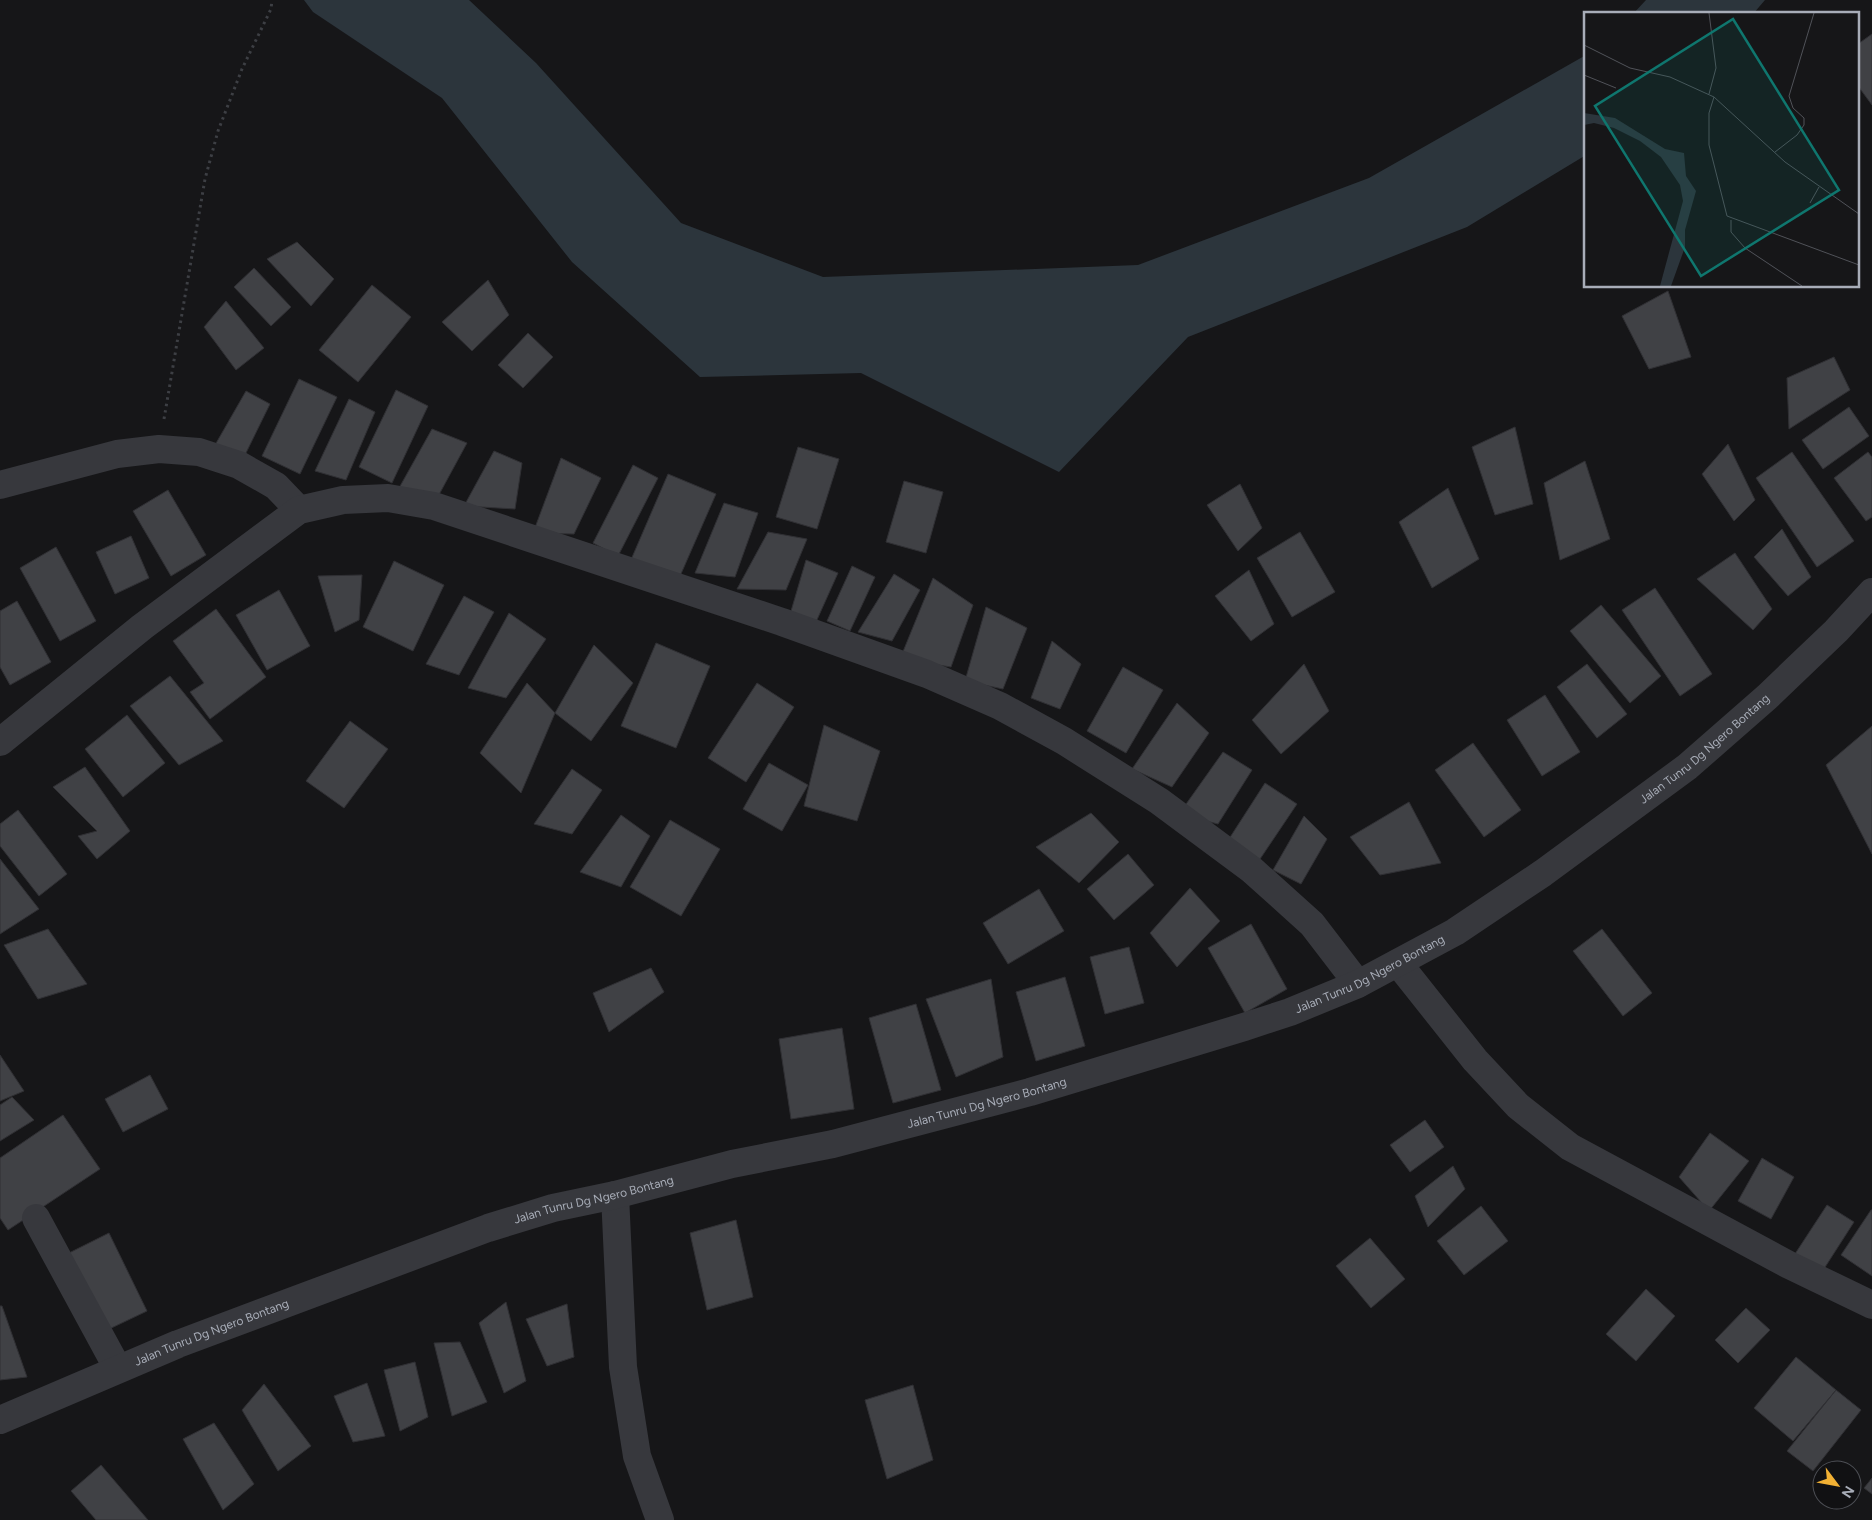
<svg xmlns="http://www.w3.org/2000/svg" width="1872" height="1520" viewBox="0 0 1872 1520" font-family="Figtree,sans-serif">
<rect width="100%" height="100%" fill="#161618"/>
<path fill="#2c353c" d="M304 0H469L536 63 681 223 823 277 1138 265 1369 178 1586 55V155L1467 227 1188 337 1059 472 861 373 700 377 572 262 442 98 313 12Z
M1646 0H1765L1753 14H1633Z"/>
<path fill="#404145" stroke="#303034" d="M1872 34V105L1858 86V44Z
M297 242 334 279 311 306 267 259Z
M254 268 291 307 271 326 234 287Z
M488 280 509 315 472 351 442 322Z
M372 285 411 317 358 382 319 350Z
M1668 291 1691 357 1649 369 1622 316Z
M226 301 264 348 236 370 204 327Z
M528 333 553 357 523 388 498 365Z
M1834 357 1850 390 1789 429 1787 378Z
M299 379 337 397 300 474 262 456Z
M396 390 428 406 392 483 359 467Z
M246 391 270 404 244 457 211 452Z
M349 399 375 412 346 480 315 471Z
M1849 407 1869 436 1823 469 1802 440Z
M1515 427 1533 504 1495 515 1472 447Z
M432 429 467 443 435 502 394 497Z
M1728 444 1755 500 1734 521 1702 474Z
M798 447 839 459 817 529 776 517Z
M494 451 522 463 515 509 464 506Z
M1792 452 1854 541 1817 567 1756 478Z
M1868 452 1872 457V517L1866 521 1834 478Z
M561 458 601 478 574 534 533 533Z
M1585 461 1610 539 1560 560 1544 483Z
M633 465 658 478 618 556 593 543Z
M668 474 716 494 677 583 630 562Z
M904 481 943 492 926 553 886 542Z
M1240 484 1262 528 1238 551 1207 505Z
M1448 488 1479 559 1432 588 1399 522Z
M168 490 206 555 171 576 133 511Z
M724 503 758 513 735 577 695 573Z
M1782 529 1811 577 1788 596 1754 557Z
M768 532 807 539 786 590 737 589Z
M1300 532 1335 592 1292 617 1257 558Z
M131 536 149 578 115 594 96 552Z
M56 547 96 621 60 641 20 568Z
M1735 553 1772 609 1753 630 1697 579Z
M806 560 838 573 816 622 789 618Z
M394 561 444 585 413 651 363 627Z
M852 566 875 577 850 631 827 621Z
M1249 570 1274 624 1251 641 1215 596Z
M894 574 920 590 892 641 858 632Z
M362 575 359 620 335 632 318 576Z
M933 578 973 605 951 667 900 659Z
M1655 588 1712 674 1680 696 1622 610Z
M279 590 310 646 267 670 236 615Z
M464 596 494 612 459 675 426 664Z
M17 601 51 662 10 685 0 667V611Z
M1601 605 1661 676 1630 703 1570 631Z
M986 607 1027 628 1003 689 965 681Z
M216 609 266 677 210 719 190 692 204 683 173 641Z
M509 613 546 639 506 698 468 688Z
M1052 641 1081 664 1060 709 1031 698Z
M656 643 710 666 676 748 621 726Z
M594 645 633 683 591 741 555 713Z
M1304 664 1329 711 1281 754 1252 720Z
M1587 664 1627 714 1597 738 1557 687Z
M1123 667 1163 690 1126 753 1087 731Z
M170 676 223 741 179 765 130 706Z
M527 683 555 713 521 793 480 753Z
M757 683 794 707 746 782 708 758Z
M1545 695 1580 752 1542 776 1507 720Z
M1177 703 1209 733 1172 787 1132 769Z
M127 715 165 763 123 797 85 749Z
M350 721 388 749 344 808 306 781Z
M824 725 880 751 857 821 804 806Z
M1872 726V854L1826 765Z
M1473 743 1521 810 1484 837 1435 770Z
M1223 752 1252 770 1218 824 1179 814Z
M769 763 808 785 782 831 743 809Z
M85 767 130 831 97 859 78 836 97 831 53 787Z
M572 769 602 790 572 834 534 824Z
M1265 783 1297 804 1258 862 1227 842Z
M1409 802 1441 863 1380 875 1350 837Z
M18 810 67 874 39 896 0 846V824Z
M1091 813 1119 842 1079 883 1036 847Z
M621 815 650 836 621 887 580 872Z
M1304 816 1327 839 1301 884 1273 870Z
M670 820 720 849 681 916 630 887Z
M1128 854 1154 885 1114 920 1087 889Z
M0 859 39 909 0 934Z
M1190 888 1220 921 1177 967 1150 933Z
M1039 889 1064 931 1008 964 983 923Z
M1251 924 1287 989 1245 1013 1208 948Z
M48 929 87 984 38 999 4 945Z
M1602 929 1652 993 1623 1016 1573 951Z
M1129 947 1144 1003 1105 1014 1090 957Z
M651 968 664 992 609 1032 593 993Z
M1065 977 1085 1046 1036 1061 1016 992Z
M991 979 1003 1057 956 1077 926 999Z
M916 1004 941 1090 893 1103 869 1018Z
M842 1028 854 1109 791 1119 779 1039Z
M0 1055 24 1091 0 1101Z
M150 1075 168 1109 123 1132 105 1099Z
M12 1097 34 1120 0 1141V1105Z
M63 1115 100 1169 8 1230 0 1218V1158Z
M1425 1120 1444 1147 1410 1172 1390 1145Z
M1710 1133 1749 1161 1709 1211 1679 1177Z
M1762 1158 1794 1177 1771 1219 1738 1201Z
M1453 1166 1465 1189 1428 1227 1415 1196Z
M1827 1205 1854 1222 1820 1275 1793 1257Z
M1481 1206 1508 1241 1464 1275 1437 1241Z
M1871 1210H1872V1276L1841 1255Z
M736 1220 753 1297 707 1310 690 1233Z
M109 1233 147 1311 105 1331 67 1254Z
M1370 1238 1405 1279 1371 1308 1336 1266Z
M1646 1289 1675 1316 1636 1361 1606 1334Z
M506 1302 526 1381 504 1393 479 1323Z
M567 1304 574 1357 547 1366 526 1319Z
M0 1306H2L27 1377 0 1380Z
M1746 1308 1770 1330 1738 1363 1715 1340Z
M460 1342 487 1402 452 1416 434 1343Z
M1796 1357 1836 1390 1793 1441 1754 1408Z
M415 1362 428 1417 400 1431 384 1370Z
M367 1383 385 1436 353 1442 334 1396Z
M264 1384 311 1446 278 1471 242 1410Z
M913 1385 933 1460 887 1479 865 1400Z
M1836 1390 1861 1410 1813 1471 1787 1451Z
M214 1423 254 1484 223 1510 183 1439Z
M101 1465 148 1520H96L71 1491Z
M1872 1478V1494L1864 1488Z"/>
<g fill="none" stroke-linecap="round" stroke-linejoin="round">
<path stroke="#3d3f44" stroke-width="3" stroke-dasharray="2.5 4" stroke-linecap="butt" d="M164 419 205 179 218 131 242 69 271 9 272 0"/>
<g stroke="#37383d" stroke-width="28">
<path d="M0 485 117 454 159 449 199 452 239 465 276 486 299 510"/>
<path d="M0 742 142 627 299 510 343 500 388 498 434 506 782 622 927 674 1000 706 1064 741 1159 801 1252 870 1312 924 1358 984"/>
<path d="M1398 963 1475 1060 1518 1106 1570 1147 1789 1265 1872 1305"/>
<path d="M615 1195 623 1367 637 1456 660 1520"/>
<path d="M36 1218 118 1369"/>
<path id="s1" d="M0 1420 178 1344 488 1228 553 1208 615 1195 732 1164 833 1144 1030 1092 1244 1027 1290 1012 1358 984 1455 932 1543 873 1687 767 1767 697 1836 631 1872 592"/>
</g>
</g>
<g text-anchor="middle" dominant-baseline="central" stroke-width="4" stroke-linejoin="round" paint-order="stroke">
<g font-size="12" fill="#a8adb8" stroke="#111113">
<text stroke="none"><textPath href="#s1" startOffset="1849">Jalan Tunru Dg Ngero Bontang</textPath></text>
<text stroke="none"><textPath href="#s1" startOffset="1444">Jalan Tunru Dg Ngero Bontang</textPath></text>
<text stroke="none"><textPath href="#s1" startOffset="1039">Jalan Tunru Dg Ngero Bontang</textPath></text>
<text stroke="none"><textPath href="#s1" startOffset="634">Jalan Tunru Dg Ngero Bontang</textPath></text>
<text stroke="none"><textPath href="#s1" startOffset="229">Jalan Tunru Dg Ngero Bontang</textPath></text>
</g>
</g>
<g transform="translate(1584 12)">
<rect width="275" height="275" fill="#161618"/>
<path d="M0 101 31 106 81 137 100 141 102 164 112 179 101 218V235L87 274H76L99 189 96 173 77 145 56 129 30 116 10 111 0 113Z" fill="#2c353c"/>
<path fill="none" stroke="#505258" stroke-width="1" d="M125 1 132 56 125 82M0 33 46 56 86 65 130 85 201 150 275 202M0 63 32 76M130 85 125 101V133L143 204 275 253M191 140 213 123 220 113V106L209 96 205 84 230 1M226 191 235 175M147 208V220L161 236 218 274"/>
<path fill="#0f766e" fill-opacity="0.15" stroke="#0f766e" stroke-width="2.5" d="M149 7 255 178 117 264 11 94Z"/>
<rect width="275" height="275" fill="none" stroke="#a8adb8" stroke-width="2.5"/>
</g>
<g transform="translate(1837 1485) rotate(122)"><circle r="24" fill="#111113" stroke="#4d4f55"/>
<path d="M0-4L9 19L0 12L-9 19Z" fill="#f2b134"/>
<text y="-8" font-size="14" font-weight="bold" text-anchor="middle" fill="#a8adb8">N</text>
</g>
</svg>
